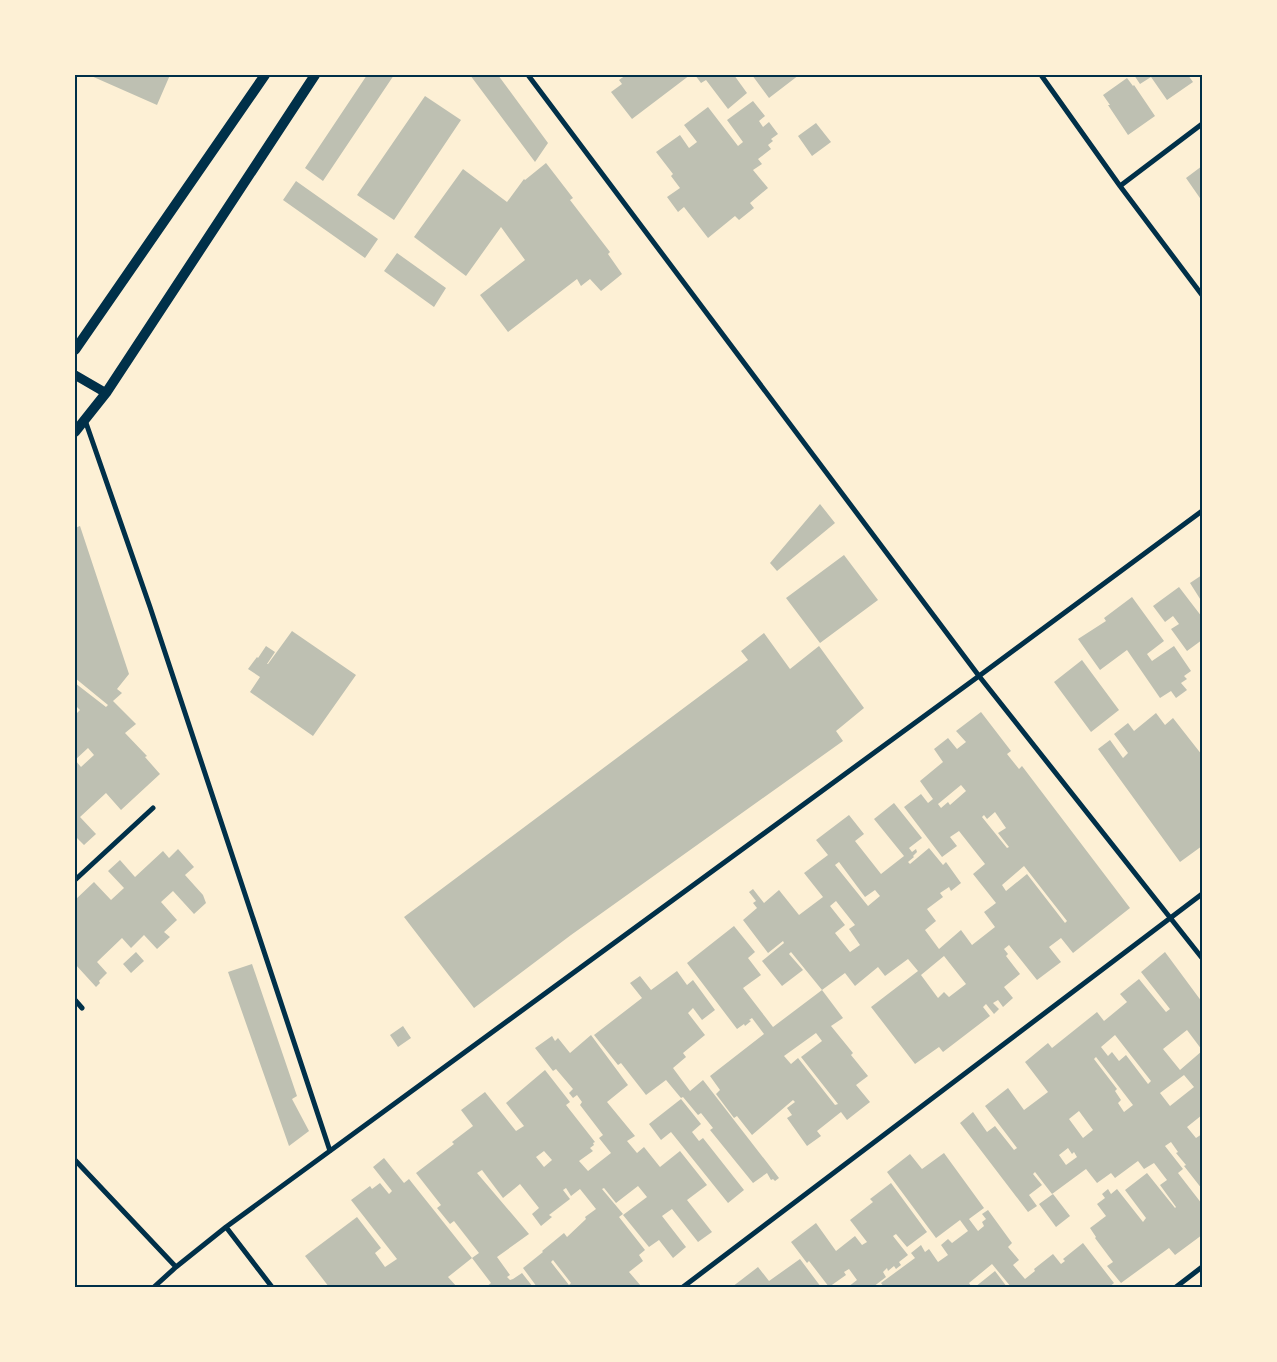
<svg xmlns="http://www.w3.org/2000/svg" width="1277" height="1362" viewBox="0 0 1277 1362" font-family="Cabin,sans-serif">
<rect width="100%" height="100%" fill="#fdf0d5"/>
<path fill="#bec0b2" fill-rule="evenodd" d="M89 75H170L157 105Z
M367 75H394L323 181 305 168Z
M470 75H498L548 143 535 162Z
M626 75H690L632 119 611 92 622 84 619 80Z
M695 75H734L747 93 728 109 706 80 701 83Z
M752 75H799L769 98Z
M1134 75H1188L1193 82 1167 100 1151 77 1140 84Z
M1127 78 1133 86 1134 85 1155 116 1128 135 1108 105H1110L1103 95Z
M425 96 461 120 394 220 357 195Z
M753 101 765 116 759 121 763 127 769 122 778 134 771 139 773 141 768 145 771 149 758 159 762 164 753 170 768 188 750 203 754 208 739 220 735 216 708 238 684 207 678 212 667 197 680 188 671 176 673 174 656 152 680 135 689 148 697 142 684 125 708 107 738 146 743 142 727 120Z
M816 123 831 142 812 156 798 136Z
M546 163 573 198 570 200 610 252 608 254 622 274 601 291 590 279 581 286 577 279 508 332 480 295 525 260 501 227 466 276 414 237 463 169 507 202 524 179 525 180Z
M1202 166V201L1186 178Z
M296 181 378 239 365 258 283 200Z
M397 253 446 288 434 307 384 271Z
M820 504 835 523 777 571 770 563Z
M80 526 129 674 117 689 122 693 113 701 136 724 125 733 147 756 145 757 160 774 121 810 106 793 80 817 96 834 84 845 75 836V760L81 767 94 755 88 748 75 760 76 735 75 715 80 710 75 705V683L106 707 108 705 75 678V573L77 571 75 565V528Z
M844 555 878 600 820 643 786 598Z
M1202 575V602L1190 583Z
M1179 587 1202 617V640L1187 651 1171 629 1179 624 1173 616 1165 622 1153 606Z
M1132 597 1164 641 1147 654 1152 661 1174 646 1191 671 1184 676 1187 679 1181 683 1187 690 1176 698 1171 691 1160 698 1127 650 1100 670 1078 639 1106 621 1104 618Z
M292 631 356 675 313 736 250 692 260 677 248 669 257 657 258 658 266 646 275 652 267 664H268Z
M764 633 790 669 819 646 864 708 836 731 843 741 571 935 474 1008 404 917 748 660 741 651Z
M1082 660 1119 710 1091 732 1054 682Z
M981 712 1011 751 1007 754 1019 769 1022 766 1130 908 1073 953 1061 938 1049 947 1061 962 1037 980 1009 945 1004 949 1008 954 1006 956 1020 974 1004 987 1013 998 1003 1007 998 1000 993 1003 999 1009 994 1014 986 1004 983 1007 990 1016 943 1052 939 1047 915 1064 871 1007 918 971 908 959 885 976 878 967 855 986 845 973 822 990 791 952 789 954 803 970 782 986 762 961 784 943 783 941 768 953 743 920 757 908 753 903 756 901 749 892 753 889 764 903 779 890 799 915 823 897 804 873 828 855 816 840 849 815 864 834 855 841 881 874 904 856 874 819 894 803 922 838 909 848 912 852 916 849 917 852 913 856 914 857 908 862 910 864 929 848 943 865 946 862 961 883 951 891 949 887 940 893 943 897 927 909 936 921 925 930 939 949 961 930 972 945 995 927 984 912 996 903 973 874 985 864 959 831 950 837 957 846 942 857 904 807 921 794 928 803 933 799 920 781 943 762 934 749 948 738 957 749 966 742 956 731ZM961 785 966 791 950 805 948 802 941 808 938 804ZM995 812 1006 828 998 833 1009 847 1007 848 982 817 984 815 987 819ZM839 862 865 897 875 890 880 896 868 906 835 865ZM1024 866 1067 921 1065 923 1027 874 1006 891 1002 885ZM836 901 855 925 849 929 860 945 850 952 835 933 845 925 830 906ZM944 956 966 984 949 997 944 992 938 998 921 975Z
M1156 713 1165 725 1173 718 1202 755V846L1180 862 1098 749 1110 740 1123 758 1128 753 1114 734 1128 723 1134 731Z
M178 849 194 867 185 875 203 895 206 903 194 914 173 891 161 902 177 920 164 932 170 937 157 949 144 935 131 948 122 938 97 962 107 973 99 981 100 983 96 987 75 964V900L94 882 111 900 124 888 108 871 120 860 135 877 163 851 169 858Z
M734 926 755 952 748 958 761 975 743 988 773 1027 822 990 843 1018 831 1026 853 1053 851 1055 868 1076 856 1085 870 1102 847 1120 841 1112 817 1131 821 1136 807 1146 787 1118 792 1115 787 1108 795 1102 793 1100 752 1135 737 1116 734 1118 716 1094 720 1090 710 1076 764 1034 752 1018 749 1020 751 1021 745 1026 744 1024 737 1029 687 963ZM816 1033 822 1041 801 1057 838 1104 835 1105 798 1058 791 1064 784 1056Z
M136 952 144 961 131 973 123 964Z
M1165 952 1202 1002V1050L1187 1030 1163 1049 1180 1070 1202 1051V1115L1187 1127 1196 1138 1202 1134V1189L1184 1166 1186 1165 1176 1153 1178 1152 1171 1142 1165 1146 1183 1169 1178 1173 1202 1204V1235L1175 1255 1169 1248 1121 1283 1107 1266 1113 1262 1095 1238 1096 1237 1090 1228 1106 1216 1097 1204 1105 1198 1102 1194 1108 1189 1111 1194 1117 1189 1143 1222 1146 1218 1125 1190 1147 1173 1175 1208 1176 1207 1160 1185 1167 1180 1154 1163 1144 1169 1138 1161 1115 1178 1111 1173 1097 1183 1086 1169 1052 1194 1035 1172 1033 1174 1042 1185 1029 1195 1037 1206 1028 1212 960 1123 973 1112 987 1132 995 1126 1014 1150 1017 1148 985 1106 1008 1088 1024 1110 1048 1092 1025 1062 1048 1043 1052 1048 1097 1012 1104 1021 1127 1002 1120 994 1139 979 1166 1012 1170 1009 1141 972ZM1115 1035 1151 1081 1148 1084 1126 1055 1119 1061 1112 1052 1108 1056 1101 1047ZM1096 1057 1133 1105 1124 1112 1118 1103 1121 1100 1115 1091 1117 1089 1094 1059ZM1184 1075 1194 1087 1170 1106 1160 1093ZM1079 1111 1093 1130 1083 1138 1069 1119ZM1068 1148 1072 1154 1074 1152 1077 1157 1066 1165 1059 1155Z
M252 964 297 1096 292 1099 309 1131 289 1146 228 972Z
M677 971 687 985 693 980 715 1010 702 1020 693 1008 688 1013 705 1035 683 1053 686 1057 673 1068 690 1091 703 1080 779 1178 775 1181 773 1179 771 1180 767 1173 753 1183 710 1130 713 1128 701 1113 698 1115 683 1097 681 1098 666 1080 646 1095 621 1063 618 1065 594 1035 642 998 630 983 640 976 651 990Z
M403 1026 411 1038 398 1047 390 1035Z
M591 1035 628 1085 607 1102 635 1136 627 1141 637 1153 644 1147 660 1167 680 1151 707 1185 687 1200 712 1232 698 1242 672 1209 662 1216 686 1247 673 1258 659 1240 649 1247 623 1215 647 1197 638 1186 616 1203 604 1188 602 1189 623 1214 619 1217 645 1250 639 1255 643 1261 629 1272 641 1286 537 1287 523 1268 543 1252 542 1251 564 1233 567 1237 586 1219 585 1217 596 1209 580 1189 571 1196 566 1188 563 1190 570 1199 549 1215 552 1217 541 1226 532 1214 539 1208 520 1184 503 1198 482 1170 477 1173 529 1234 497 1257 510 1275 507 1277 510 1280 513 1279 522 1273 533 1287H486L491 1283 472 1258 479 1253 454 1221 450 1224 437 1208 441 1205 416 1173 454 1144 452 1142 473 1126 461 1110 485 1092 516 1131 524 1126 506 1103 545 1070 570 1102 566 1105 595 1142 593 1143 594 1145 590 1148 593 1151 579 1161 588 1171 611 1153 599 1138 603 1135 580 1105 582 1102 577 1095 573 1098 569 1093 573 1089 556 1069 553 1071 535 1048 552 1036 555 1041 558 1038 570 1053ZM544 1151 552 1160 544 1167 536 1157ZM553 1260 571 1283 569 1285 551 1262Z
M681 1099 701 1124 692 1132 699 1141 703 1138 744 1190 728 1203 671 1132 661 1140 649 1124Z
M944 1153 984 1208 969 1219 978 1231 984 1226 982 1222 986 1219 982 1214 988 1210 1012 1243 1008 1247 1019 1260 1013 1265 1025 1279 1035 1271 1034 1269 1053 1254 1061 1264 1065 1261 1063 1259 1083 1243 1114 1283 1109 1287H1011L992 1264 969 1283 971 1286 969 1287H884L881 1283 915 1258 911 1253 921 1245 925 1252 929 1249 938 1262 948 1255 941 1245 948 1239 952 1243 968 1231 960 1220 936 1238 887 1172 910 1154 922 1169Z
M384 1158 404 1183 409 1179 472 1258 448 1277 457 1287H329L305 1256 357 1217 381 1248 375 1253 385 1267 397 1259 351 1200 370 1186 372 1189 380 1183 389 1194 392 1191 373 1167Z
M891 1183 927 1232 907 1247 896 1234 893 1236 908 1255 899 1262 901 1265 896 1269 894 1266 888 1271 887 1268 883 1272 886 1277 873 1287H848L857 1280 849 1269 844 1272 846 1275 829 1287 809 1261 807 1263 791 1242 816 1223 836 1251 855 1236 862 1245 867 1242 850 1220 873 1202 870 1199Z
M1053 1194 1070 1216 1056 1227 1039 1204Z
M800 1259 821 1287H732L758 1267 769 1281Z
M995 1271 1007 1287H975Z"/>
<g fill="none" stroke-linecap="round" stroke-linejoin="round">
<path stroke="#003049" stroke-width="5" d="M528 75 979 676 1202 958
M1041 75 1120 186 1202 295
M1120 186 1202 124
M85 420 150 607 330 1151
M75 880 153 808
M75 1000 82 1008
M75 1160 176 1267
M226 1227 272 1287
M154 1287 176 1267 226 1227 979 676 1202 511
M683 1287 1202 894
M1176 1287 1202 1267"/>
<path stroke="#003049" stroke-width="9" d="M75 375 106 393"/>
<path stroke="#003049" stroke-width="10" d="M75 350 265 75
M75 432 106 393 315 75"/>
</g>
<rect width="1277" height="1362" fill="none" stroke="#fdf0d5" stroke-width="152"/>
<rect x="76" y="76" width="1125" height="1210" fill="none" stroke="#003049" stroke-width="2"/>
</svg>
